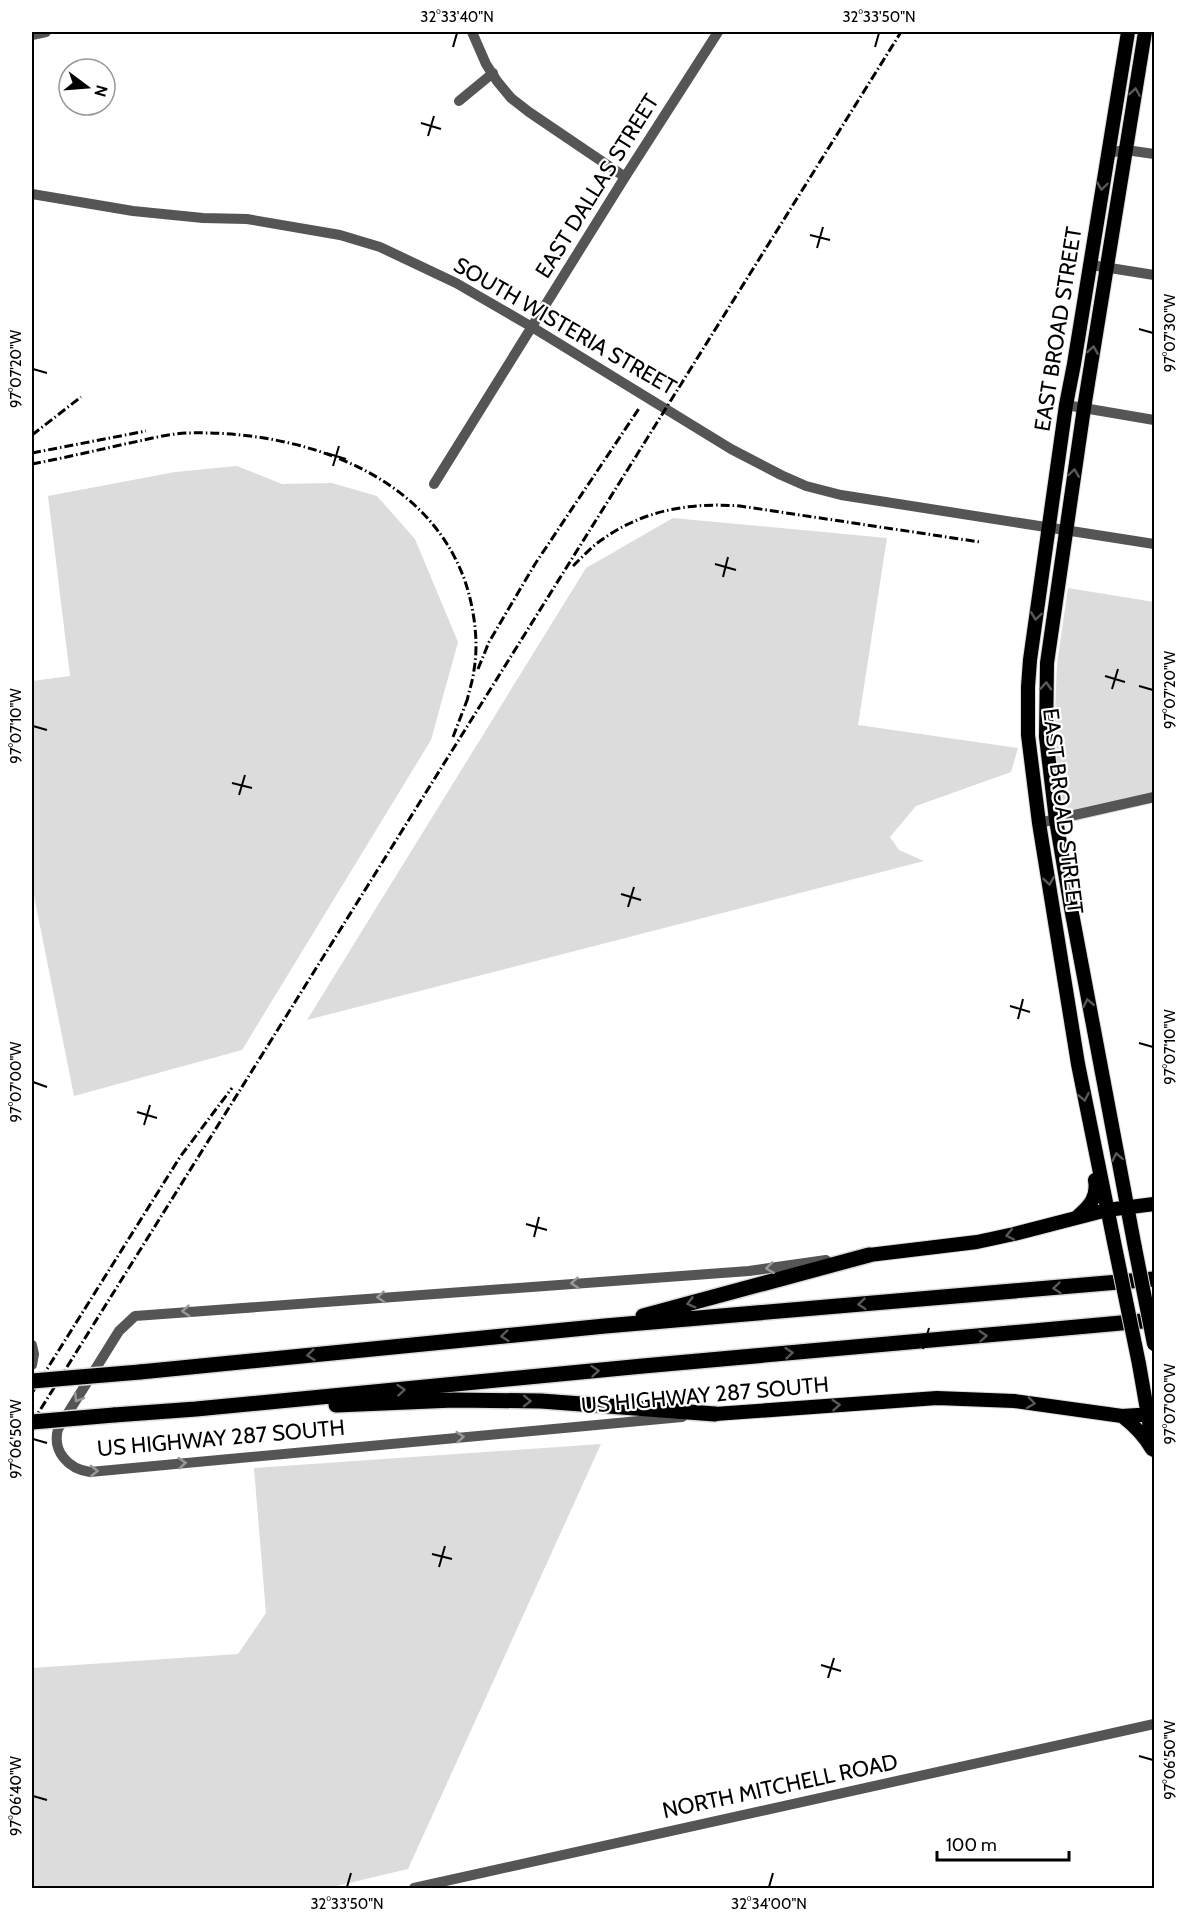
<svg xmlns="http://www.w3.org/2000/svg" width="1186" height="1920" viewBox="0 0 1186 1920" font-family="Cabin,sans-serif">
<rect width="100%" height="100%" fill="#fff"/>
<path fill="#dcdcdc" d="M237 466 282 484 332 483 377 496 415 539 458 642 431 740 242 1050 74 1096 32 886V681L70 676 48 496 175 472Z
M673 518 887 538 858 725 1018 748 1011 772 916 806 890 837 899 850 924 861 307 1020 586 568Z
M1068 588 1154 602V803L1072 822 1066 811 1058 780 1055 713 1057 664Z
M601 1444 408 1869 328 1888H32V1668L238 1654 266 1613 254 1468Z"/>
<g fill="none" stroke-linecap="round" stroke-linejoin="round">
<defs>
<path id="major" d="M1077 1217C1090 1206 1098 1197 1095 1180
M1113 1237 1078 1064 1039 823 1028 735V687L1030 660 1066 405 1074 364 1128 32
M1135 1248 1071 908 1056 820 1046 737 1047 663 1084 408 1145 32
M869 1255 977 1242 1014 1234 1107 1210 1154 1204
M1139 1364 1154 1450
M715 1414 937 1398 1014 1401 1122 1416 1154 1414
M1122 1416C1135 1426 1144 1435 1152 1449"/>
<path id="highway" d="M643 1316 869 1255
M140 1372 605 1326 1154 1279
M336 1405 454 1400 541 1401 715 1414
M114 1415 196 1409 643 1366 1154 1320"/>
</defs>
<use href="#major" stroke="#dbdbdb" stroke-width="16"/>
<use href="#highway" stroke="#dbdbdb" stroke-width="18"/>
<path stroke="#555" stroke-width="10" d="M472 32 486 64 497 81 511 98 529 112 625 177
M32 35 46 32
M459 101 493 73
M1107 153 1126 150 1154 154
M32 194 133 211 203 218 247 219 340 235 380 247 456 283 532 327 731 449 781 475 806 486 841 495 1154 544
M1091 265 1154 275
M1066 405 1154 420
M434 484 625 177 718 32
M1039 823 1154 797
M32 1345 34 1354 32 1365
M682 1417 90 1472C68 1469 52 1451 58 1429L119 1331 135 1316 749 1271 826 1260
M414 1888 1154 1724"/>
<use href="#major" stroke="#000" stroke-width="14"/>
<use href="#highway" stroke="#000" stroke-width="15"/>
<path stroke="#000" stroke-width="3" stroke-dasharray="9 3 1.5 3" stroke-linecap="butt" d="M32 435 81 397
M32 453 146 431
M32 464C63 458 94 451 125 444 145 440 166 434 187 433 295 430 425 469 465 581 474 608 479 641 474 670 473 680 469 691 467 701
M573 566C580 559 588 551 596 544 639 511 687 502 740 506L980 542
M478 669 489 642 535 564 640 407
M453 737 469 695
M32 1393 180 1157 232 1088
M32 1423 901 32"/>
<defs>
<path id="major-bridge" d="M1113 1237 1139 1364
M1135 1248 1154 1344"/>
<path id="highway-bridge" d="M32 1381 140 1372
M32 1422 114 1415"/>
</defs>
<use href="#major-bridge" stroke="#dbdbdb" stroke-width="16" stroke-linecap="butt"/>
<use href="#highway-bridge" stroke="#dbdbdb" stroke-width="18" stroke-linecap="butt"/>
<use href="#major-bridge" stroke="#000" stroke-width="14"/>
<use href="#highway-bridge" stroke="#000" stroke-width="15"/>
</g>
<defs><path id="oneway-chevron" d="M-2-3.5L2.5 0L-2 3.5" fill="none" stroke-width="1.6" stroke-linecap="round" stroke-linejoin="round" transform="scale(1.5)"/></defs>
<g stroke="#595959">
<use href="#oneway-chevron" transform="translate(1135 92) rotate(-81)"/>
<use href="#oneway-chevron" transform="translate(1102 186) rotate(98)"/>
<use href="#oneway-chevron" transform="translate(1093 350) rotate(-81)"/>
<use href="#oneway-chevron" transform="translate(1074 473) rotate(-82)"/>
<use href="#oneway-chevron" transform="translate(1036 616) rotate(98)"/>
<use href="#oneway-chevron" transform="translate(1046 686) rotate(-87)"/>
<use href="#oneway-chevron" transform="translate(1049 881) rotate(81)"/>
<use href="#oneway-chevron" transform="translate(1088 1003) rotate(-101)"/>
<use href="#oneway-chevron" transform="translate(1084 1097) rotate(79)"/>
<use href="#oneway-chevron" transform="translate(1117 1157) rotate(-101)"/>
<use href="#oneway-chevron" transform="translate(1010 1235) rotate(168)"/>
<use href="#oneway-chevron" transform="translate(1057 1288) rotate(175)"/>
<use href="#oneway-chevron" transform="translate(691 1303) rotate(165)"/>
<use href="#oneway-chevron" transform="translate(862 1304) rotate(175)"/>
<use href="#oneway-chevron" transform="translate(505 1336) rotate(174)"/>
<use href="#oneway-chevron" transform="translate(983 1336) rotate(-5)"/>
<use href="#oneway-chevron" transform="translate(789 1353) rotate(-5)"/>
<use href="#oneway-chevron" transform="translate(311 1355) rotate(174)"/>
<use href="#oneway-chevron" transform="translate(595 1371) rotate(-5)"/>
<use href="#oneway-chevron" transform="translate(401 1390) rotate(-5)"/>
<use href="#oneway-chevron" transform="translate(527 1401) rotate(1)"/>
<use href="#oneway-chevron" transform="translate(1031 1403) rotate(8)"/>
<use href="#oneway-chevron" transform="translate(836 1405) rotate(-4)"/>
</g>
<g stroke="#999">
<use href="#oneway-chevron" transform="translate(770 1268) rotate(173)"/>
<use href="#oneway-chevron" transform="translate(575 1283) rotate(176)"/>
<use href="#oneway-chevron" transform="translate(381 1297) rotate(176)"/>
<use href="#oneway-chevron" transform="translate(186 1311) rotate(176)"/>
<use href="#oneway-chevron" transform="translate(78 1398) rotate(122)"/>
<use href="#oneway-chevron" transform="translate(460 1437) rotate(-5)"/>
<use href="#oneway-chevron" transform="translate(182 1463) rotate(-5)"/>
<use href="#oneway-chevron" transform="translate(94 1471) rotate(-1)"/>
</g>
<path fill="none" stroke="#000" stroke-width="2" d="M453 47 457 33M875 47 879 33M421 123 441 129M428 136 434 116M810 235 830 240M817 248 823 227M1139 329 1153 333M33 369 47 373M326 453 346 459M333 466 339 446M715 564 736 570M723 577 728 557M1105 676 1125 682M1139 686 1153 690M1112 689 1118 669M33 726 47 730M232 783 252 788M239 795 245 775M621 894 641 900M628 907 634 887M1010 1006 1030 1012M1018 1019 1023 999M1139 1043 1153 1047M33 1082 47 1087M137 1112 157 1118M144 1125 150 1105M526 1224 547 1230M534 1237 539 1217M916 1336 936 1341M923 1349 929 1328M1139 1399 1153 1404M33 1439 47 1443M432 1554 452 1559M439 1567 445 1546M821 1665 841 1671M828 1678 834 1658M1139 1756 1153 1760M33 1796 47 1800M347 1887 351 1873M769 1887 773 1873"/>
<g text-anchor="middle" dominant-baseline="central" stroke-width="4.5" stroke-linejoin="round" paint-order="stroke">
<g font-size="22" fill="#000" stroke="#fff">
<text transform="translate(597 186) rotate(-58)">EAST DALLAS STREET</text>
<text transform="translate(565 326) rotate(30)">SOUTH WISTERIA STREET</text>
<text transform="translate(1058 329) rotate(-81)">EAST BROAD STREET</text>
<text transform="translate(1063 811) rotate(83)">EAST BROAD STREET</text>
<text transform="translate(705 1395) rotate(-5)">US HIGHWAY 287 SOUTH</text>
<text transform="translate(221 1438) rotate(-5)">US HIGHWAY 287 SOUTH</text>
<text transform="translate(780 1786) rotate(-12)">NORTH MITCHELL ROAD</text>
</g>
</g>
<rect width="1186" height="1920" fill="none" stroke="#ffffff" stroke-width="66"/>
<g transform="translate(87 87) rotate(106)"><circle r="28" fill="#ffffff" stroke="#999999" stroke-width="1.5"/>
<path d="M0-4.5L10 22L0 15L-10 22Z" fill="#000000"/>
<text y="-9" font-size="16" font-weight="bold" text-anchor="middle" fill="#000000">N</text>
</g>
<path d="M937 1851v9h132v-9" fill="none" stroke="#000000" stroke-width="3"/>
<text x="946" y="1851" font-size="18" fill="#000000" stroke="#ffffff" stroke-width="4.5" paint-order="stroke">100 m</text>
<rect x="33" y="33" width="1120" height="1854" fill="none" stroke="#000" stroke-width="2"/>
<g font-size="15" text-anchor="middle" fill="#000">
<text x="457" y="22">32°33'40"N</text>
<text x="879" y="22">32°33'50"N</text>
<text transform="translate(1170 333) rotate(-90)" y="5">97°07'30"W</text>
<text transform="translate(16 369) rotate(-90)" y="5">97°07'20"W</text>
<text transform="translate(1170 690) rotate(-90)" y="5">97°07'20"W</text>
<text transform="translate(16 726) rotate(-90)" y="5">97°07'10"W</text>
<text transform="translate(1170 1047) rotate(-90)" y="5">97°07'10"W</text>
<text transform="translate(16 1082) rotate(-90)" y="5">97°07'00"W</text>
<text transform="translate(1170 1404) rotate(-90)" y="5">97°07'00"W</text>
<text transform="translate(16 1439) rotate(-90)" y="5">97°06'50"W</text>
<text transform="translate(1170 1760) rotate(-90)" y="5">97°06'50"W</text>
<text transform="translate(16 1796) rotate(-90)" y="5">97°06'40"W</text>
<text x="347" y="1909">32°33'50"N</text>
<text x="769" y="1909">32°34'00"N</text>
</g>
</svg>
